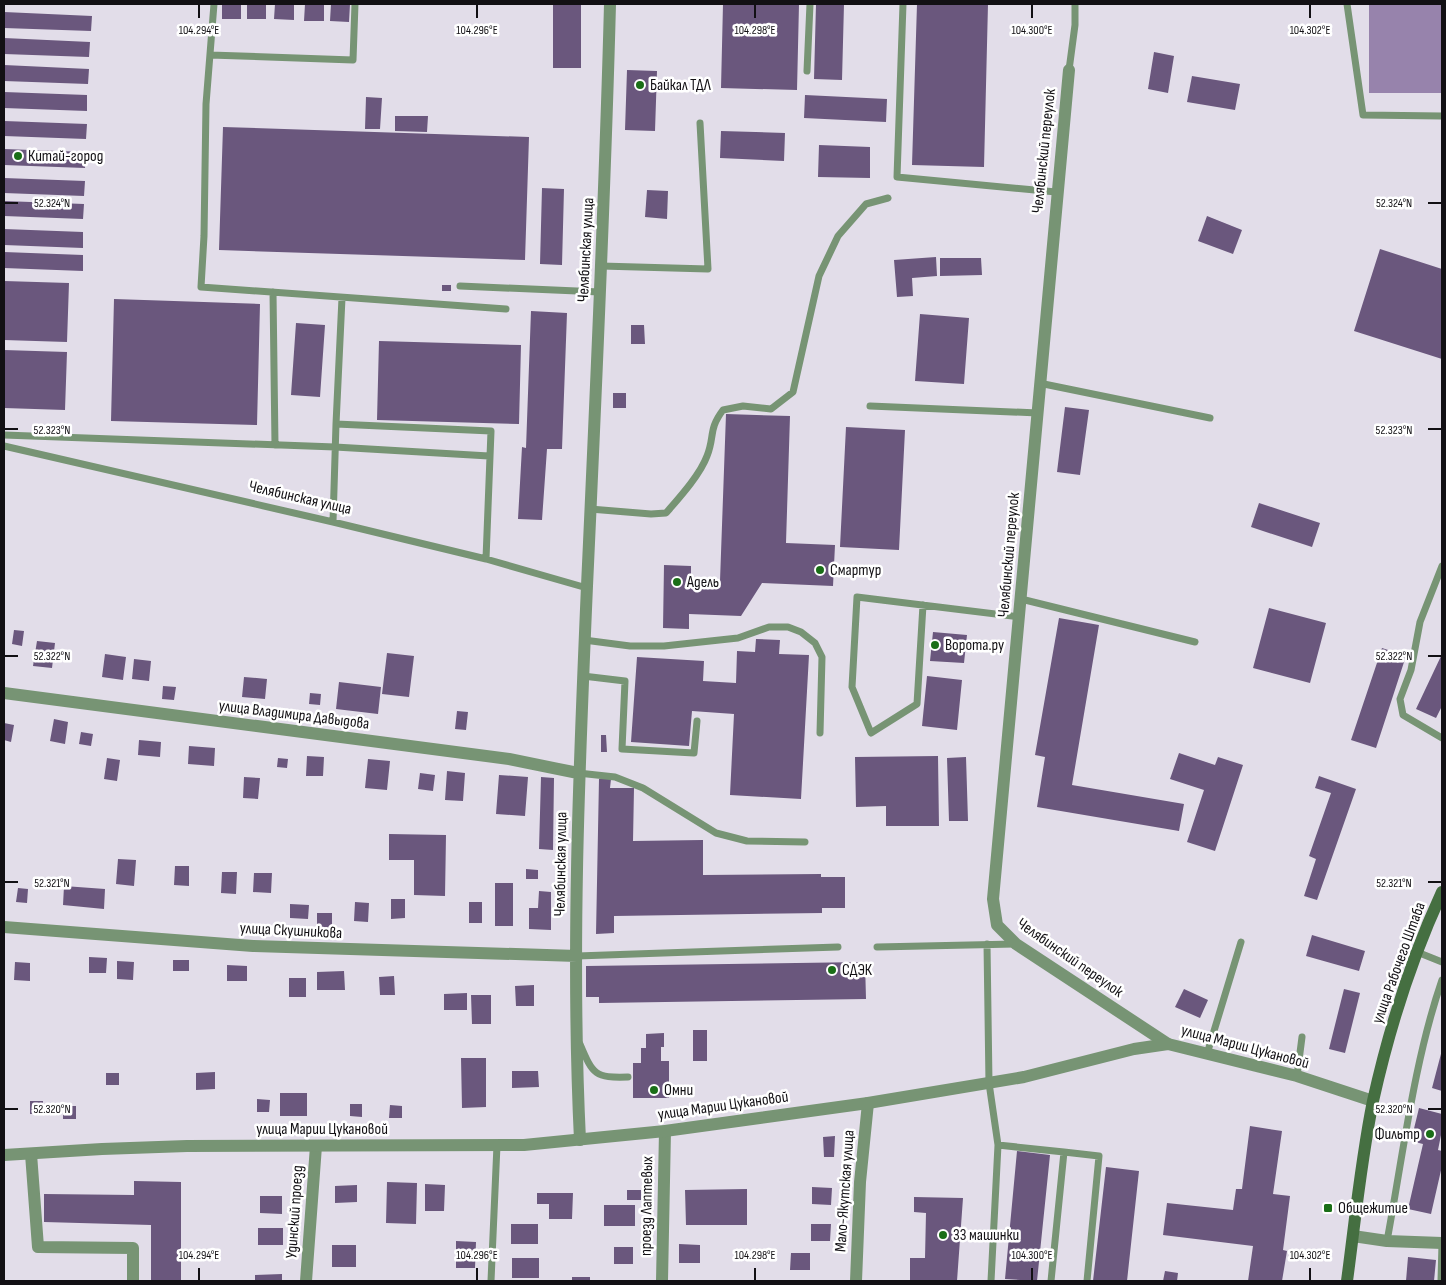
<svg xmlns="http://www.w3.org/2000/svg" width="1446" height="1285" viewBox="0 0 1446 1285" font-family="'Sofia Sans Condensed',sans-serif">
<rect width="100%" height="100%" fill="#e2dde9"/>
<path fill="#9783ac" d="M1369 4H1442V93H1369Z"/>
<path fill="#6a577d" d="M222 4H241V19H222Z
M247 4H266V19H247Z
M275 4H294V20L274 19Z
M305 4H324V21H304Z
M331 4H350L349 22 330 21Z
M553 4H581V68H553Z
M723 4H799L797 90 721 88Z
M816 4H844L842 80 814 79Z
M917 4H988L984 167 912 165Z
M4 12 92 16 91 31 4 28Z
M4 38 90 42 89 57 4 54Z
M1154 52 1174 56 1168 93 1148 89Z
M4 65 89 69 88 84 4 81Z
M627 70 657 71 655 131 625 130Z
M1192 76 1240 84 1235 110 1187 102Z
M4 92 87 95V111L4 108Z
M805 95 887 99 886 122 804 118Z
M366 97 382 98 380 129H365Z
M395 116H428L427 132 395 131Z
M4 121 87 124 86 139 4 136Z
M223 127 529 137 525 260 219 250Z
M721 131 785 133 784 161 720 158Z
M819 145 870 147V178L818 177Z
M4 149 86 152 85 168 4 165Z
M4 178 85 181 84 196 4 193Z
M542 188 564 189 562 265 540 264Z
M647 190 668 191 667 219 645 217Z
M4 201 84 204 83 219 4 216Z
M1207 216 1242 230 1233 254 1198 241Z
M4 229 83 232V248L4 245Z
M1380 249 1442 269V359L1354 331Z
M4 252 83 255V271L4 268Z
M936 257 937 276 912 278 913 296 897 297 894 260Z
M940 258H981L982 275 940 276Z
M4 281 69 283 67 342 4 340Z
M442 285H451V291H442Z
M114 299 260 304 257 425 111 421Z
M531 311 567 313 562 449H547L542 520 518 519 522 447 526 448Z
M920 314 969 318 964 384 915 381Z
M296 323 325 325 320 397 291 395Z
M631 325H644L645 344H631Z
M379 341 521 345 519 424 377 420Z
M4 350 67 352 65 410 4 408Z
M613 393H626V408H613Z
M1065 407 1089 410 1080 475 1057 472Z
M726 414 790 416 786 543 835 545 833 586 762 583 741 616 689 614V629L663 628 664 565 691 566V580L720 581Z
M846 427 905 430 899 550 840 547Z
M1259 503 1320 523 1312 547 1251 527Z
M1269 608 1326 623 1310 683 1253 668Z
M1059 618 1099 625 1072 785 1184 804 1179 831 1037 807 1045 757 1035 755Z
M14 630 24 631 22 646 12 644Z
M933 632 967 635 964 663 930 661Z
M756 639 780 640 779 654 809 655 801 799 730 795 734 714 692 711 689 746 631 742 637 657 704 661 703 681 736 683 737 651 755 652Z
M37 641 55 643 52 668 33 666Z
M1382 648 1406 656 1376 748 1351 740Z
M387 653 414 656 409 697 382 694Z
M105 654 126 657 123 680 102 677Z
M1442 654V706L1436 718 1416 709Z
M134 659 151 661 149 681 132 679Z
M927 676 962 680 957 730 922 726Z
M244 677 267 679 265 699 242 697Z
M339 682 381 687 378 714 336 709Z
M163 686 176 687 174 700 162 699Z
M310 693 321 694 320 705 309 704Z
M457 711 468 712 466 730 455 729Z
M54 719 68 722 65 744 50 741Z
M4 723 14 725 11 742 4 740Z
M81 732 93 734 91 746 79 744Z
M601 735H606L607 752H601Z
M139 740 161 742 160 757 138 755Z
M189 746 215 748 214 766 188 764Z
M1179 753 1215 765 1218 757 1243 765 1215 851 1187 842 1204 790 1170 779Z
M307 756 324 757 323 776H306Z
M938 756 939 826H886V806L856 807 855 757Z
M966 757 968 821H949L947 758Z
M107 758 120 760 117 781 104 779Z
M278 758 288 759 287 768 277 767Z
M368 759 390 761 387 790 365 788Z
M447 771 465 773 463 801 445 800Z
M420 773 435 775 433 791 418 789Z
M499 775 528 777 525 816 496 814Z
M1319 776 1356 789 1317 900 1304 896 1316 859 1309 856 1331 793 1315 788Z
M244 777 260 778 258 799 243 798Z
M541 777 554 778 553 850 539 849Z
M599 779H611L610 788H634L633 841 703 840V875L821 874V877H845V908H822V913L614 916V933L596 934Z
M389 834 446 835 445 896 414 895V860H389Z
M118 859 136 860 134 886 116 884Z
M175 866H189V886L174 885Z
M526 869 538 870V879H526Z
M222 872H237L236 894 221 893Z
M254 873H272L271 893 253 892Z
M495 883H513V926H495Z
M64 886 105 889 104 909 63 905Z
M18 888 28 889 27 903 16 902Z
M539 891 551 892V930L529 929V908H538Z
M391 899H405V918L391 919Z
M355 902 369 903 368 922 354 921Z
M469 902H482V923H469Z
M290 904 309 905 308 919 290 918Z
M317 913H332V929H317Z
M1312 935 1365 951 1359 971 1306 956Z
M89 957 107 958 106 973H89Z
M173 960H189V971H173Z
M117 961 134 962 133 980 117 979Z
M15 962 30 963V981L14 980Z
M865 962 866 999 599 1003V997H586V966Z
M227 965 247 966V981H227Z
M344 971 345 990H317V972Z
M394 976 395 995H380L379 977Z
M289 978H306V997H289Z
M534 985V1006H516L515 986Z
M1184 989 1208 1000 1200 1018 1175 1007Z
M1344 989 1360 993 1345 1053 1329 1049Z
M467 993V1010H444V994Z
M471 995H491V1024H472Z
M693 1030H707V1061H693Z
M664 1033V1047H661V1061H669V1098H633V1063H641V1048H646V1034Z
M1442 1050V1091L1432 1088Z
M461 1058H486V1107L462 1108Z
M512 1071H538L539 1087 512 1088Z
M215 1072V1089L196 1090V1073Z
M106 1073H119V1085H106Z
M280 1093H307V1116H280Z
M257 1099 270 1100 269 1112H257Z
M30 1101H43L42 1114H30Z
M350 1104H362V1117L350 1116Z
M390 1105 402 1106V1118H389Z
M63 1106H76V1119H63Z
M1419 1108 1442 1114V1130L1438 1150 1442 1151V1166L1431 1214 1408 1209 1423 1144 1411 1141Z
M1250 1126 1282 1131 1273 1194 1290 1196 1283 1250 1287 1251 1282 1281H1248L1253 1246 1163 1235 1167 1203 1233 1210 1236 1189H1242Z
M835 1136 834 1157H824L823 1137Z
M1017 1151 1050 1155 1037 1281 1005 1279Z
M1106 1167 1139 1171 1127 1281H1093Z
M134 1181 181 1182V1281H151V1225L44 1222V1194L134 1195Z
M387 1182 417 1183 416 1224 386 1223Z
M425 1184 445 1185 444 1211H425Z
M357 1185V1202L335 1203V1186Z
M812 1187 832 1188 831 1205 812 1204Z
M747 1189V1225H686L685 1190Z
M627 1190H641V1200H627Z
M537 1193H573L572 1219H549V1204H537Z
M260 1196H282V1214L260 1213Z
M914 1197 963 1198 957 1281H910V1258H925L926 1213 914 1212Z
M604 1205H635V1226H604Z
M511 1224H538V1244H511Z
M811 1224H831L830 1241H811Z
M258 1228H283V1245H258Z
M456 1241 476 1242 475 1268H456Z
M679 1244 700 1245V1263H679Z
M332 1245H356V1267H332Z
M614 1247H633V1264H614Z
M791 1253H810V1270H790Z
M1408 1257 1436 1260 1434 1281H1406Z
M512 1258H539V1278H512Z
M1165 1271 1178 1273 1177 1281H1163Z
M282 1274V1281H255V1275Z
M572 1277H590V1281H572Z"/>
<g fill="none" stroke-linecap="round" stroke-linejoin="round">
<path stroke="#779474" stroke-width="7" d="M214 4 206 104 204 236 201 287 506 309
M903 4 897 177 1056 192
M1347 4 1363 115 1442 116
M210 55 353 60 355 4
M1069 70 1075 25V4
M807 71 810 4
M601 266 708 269 700 123
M460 286 600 292
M273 292 275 445
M342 298 336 424 491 431 486 559
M1039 383 1210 418
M870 406 1038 413
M4 435 335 447 489 456
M4 446 333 522 486 559 587 588
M590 509 651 514 666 513C679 498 700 475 707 456 715 436 708 430 723 410L743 406 771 409 793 392 819 276 838 236 866 204 888 198
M333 522 336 424
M1442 566 1420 622 1411 670 1400 699 1403 715 1442 738
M1021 599 1195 642
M923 605 917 704 871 733 852 687 857 597 1020 617
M584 640 630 646H664L738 638 769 627H788L801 632 815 643 822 657 820 733
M583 676 625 681 622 749 694 753 697 721
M578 773 615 777 643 788 716 833 747 841 805 842
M987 944 989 1083 998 1145 991 1281
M877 947 1015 944
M1417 952 1442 962
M577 956 838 947
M580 1044C593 1075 595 1078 628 1077
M1207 1054 1241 942
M1297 1076 1302 1037
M998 1145 1064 1152 1051 1281
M1064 1152 1099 1156 1087 1281
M1387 1241C1403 1155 1414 1061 1442 980
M491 1281 497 1145
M1441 1281 1442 1243"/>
<path stroke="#779474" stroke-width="12" d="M1069 70 993 899 997 925 1016 944 1168 1044
M4 693 509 759 578 773
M4 927 253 946 577 956
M580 1140C571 955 579 770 587 586 596 392 605 198 610 4
M31 1154 38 1247 133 1248V1281
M1353 1236 1387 1241 1442 1243
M306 1281 316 1146
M662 1281 665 1131
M856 1281 860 1182 868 1103"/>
<path stroke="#779474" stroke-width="12" d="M4 1155 102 1149 187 1146 524 1145 665 1131 868 1103 1024 1077 1134 1049 1168 1044 1297 1076 1373 1101"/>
<path stroke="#456f41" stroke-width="12" d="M1347 1281C1355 1221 1361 1160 1373 1101 1389 1029 1411 959 1442 892"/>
</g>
<path fill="none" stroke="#121014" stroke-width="2" d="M199 5V18M477 5V18M755 5V18M1032 5V18M1310 5V18M5 203H18M1428 203H1441M5 429H18M1428 429H1441M5 656H18M1428 656H1441M5 882H18M1428 882H1441M5 1109H18M1428 1109H1441M199 1268V1280M477 1268V1280M755 1268V1280M1032 1268V1280M1310 1268V1280"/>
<g fill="#1a6e17" stroke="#fff" stroke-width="2">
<circle cx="640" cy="85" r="5"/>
<circle cx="18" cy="156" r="5"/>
<circle cx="820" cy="570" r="5"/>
<circle cx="677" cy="582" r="5"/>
<circle cx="935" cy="645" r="5"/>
<circle cx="832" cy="970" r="5"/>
<circle cx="654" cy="1090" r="5"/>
<circle cx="1430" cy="1134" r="5"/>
<rect x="1323" y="1203" width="10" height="10" rx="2.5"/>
<circle cx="943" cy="1235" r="5"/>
</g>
<g text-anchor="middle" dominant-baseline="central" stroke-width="5" stroke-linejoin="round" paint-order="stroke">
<g font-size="16" fill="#121014" stroke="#fff" text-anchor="start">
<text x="650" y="85">Байкал ТДЛ</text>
<text x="28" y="156">Китай-город</text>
<text x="830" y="570">Смартур</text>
<text x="687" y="582">Адель</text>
<text x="945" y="645">Ворота.ру</text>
<text x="842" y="970">СДЭК</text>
<text x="664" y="1090">Омни</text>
<text x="1420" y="1134" text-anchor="end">Фильтр</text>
<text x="1338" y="1208">Общежитие</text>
<text x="953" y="1235">33 машинки</text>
</g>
<g font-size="16" fill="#121014" stroke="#fff">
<text transform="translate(1044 151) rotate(-84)">Челябинский переулок</text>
<text transform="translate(586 250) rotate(-87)">Челябинская улица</text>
<text transform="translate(300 498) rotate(13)">Челябинская улица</text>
<text transform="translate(1009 555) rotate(-85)">Челябинский переулок</text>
<text transform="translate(294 715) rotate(7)">улица Владимира Давыдова</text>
<text transform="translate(561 864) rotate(-89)">Челябинская улица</text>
<text transform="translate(291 931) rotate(3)">улица Скушникова</text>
<text transform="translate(1070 958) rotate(35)">Челябинский переулок</text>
<text transform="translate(1399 963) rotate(-70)">улица Рабочего Штаба</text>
<text transform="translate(1245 1047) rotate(15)">улица Марии Цукановой</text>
<text transform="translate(723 1106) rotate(-8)">улица Марии Цукановой</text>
<text x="322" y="1129">улица Марии Цукановой</text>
<text transform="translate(845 1191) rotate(-86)">Мало-Якутская улица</text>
<text transform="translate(647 1206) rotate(-89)">проезд Лаптевых</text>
<text transform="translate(295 1212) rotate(-86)">Удинский проезд</text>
</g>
</g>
<g font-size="12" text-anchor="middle" fill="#121014" stroke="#fff" stroke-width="5" stroke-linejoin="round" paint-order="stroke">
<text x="199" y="34">104.294°E</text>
<text x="477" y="34">104.296°E</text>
<text x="755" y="34">104.298°E</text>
<text x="1032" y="34">104.300°E</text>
<text x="1310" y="34">104.302°E</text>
<text x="52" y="207">52.324°N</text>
<text x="1394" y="207">52.324°N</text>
<text x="52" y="434">52.323°N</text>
<text x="1394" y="434">52.323°N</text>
<text x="52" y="660">52.322°N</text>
<text x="1394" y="660">52.322°N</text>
<text x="52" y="887">52.321°N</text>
<text x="1394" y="887">52.321°N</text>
<text x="52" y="1113">52.320°N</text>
<text x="1394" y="1113">52.320°N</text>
<text x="199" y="1259">104.294°E</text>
<text x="477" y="1259">104.296°E</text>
<text x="755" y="1259">104.298°E</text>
<text x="1032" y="1259">104.300°E</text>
<text x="1310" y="1259">104.302°E</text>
</g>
<rect width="1446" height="1285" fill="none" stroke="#121014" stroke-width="10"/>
</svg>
